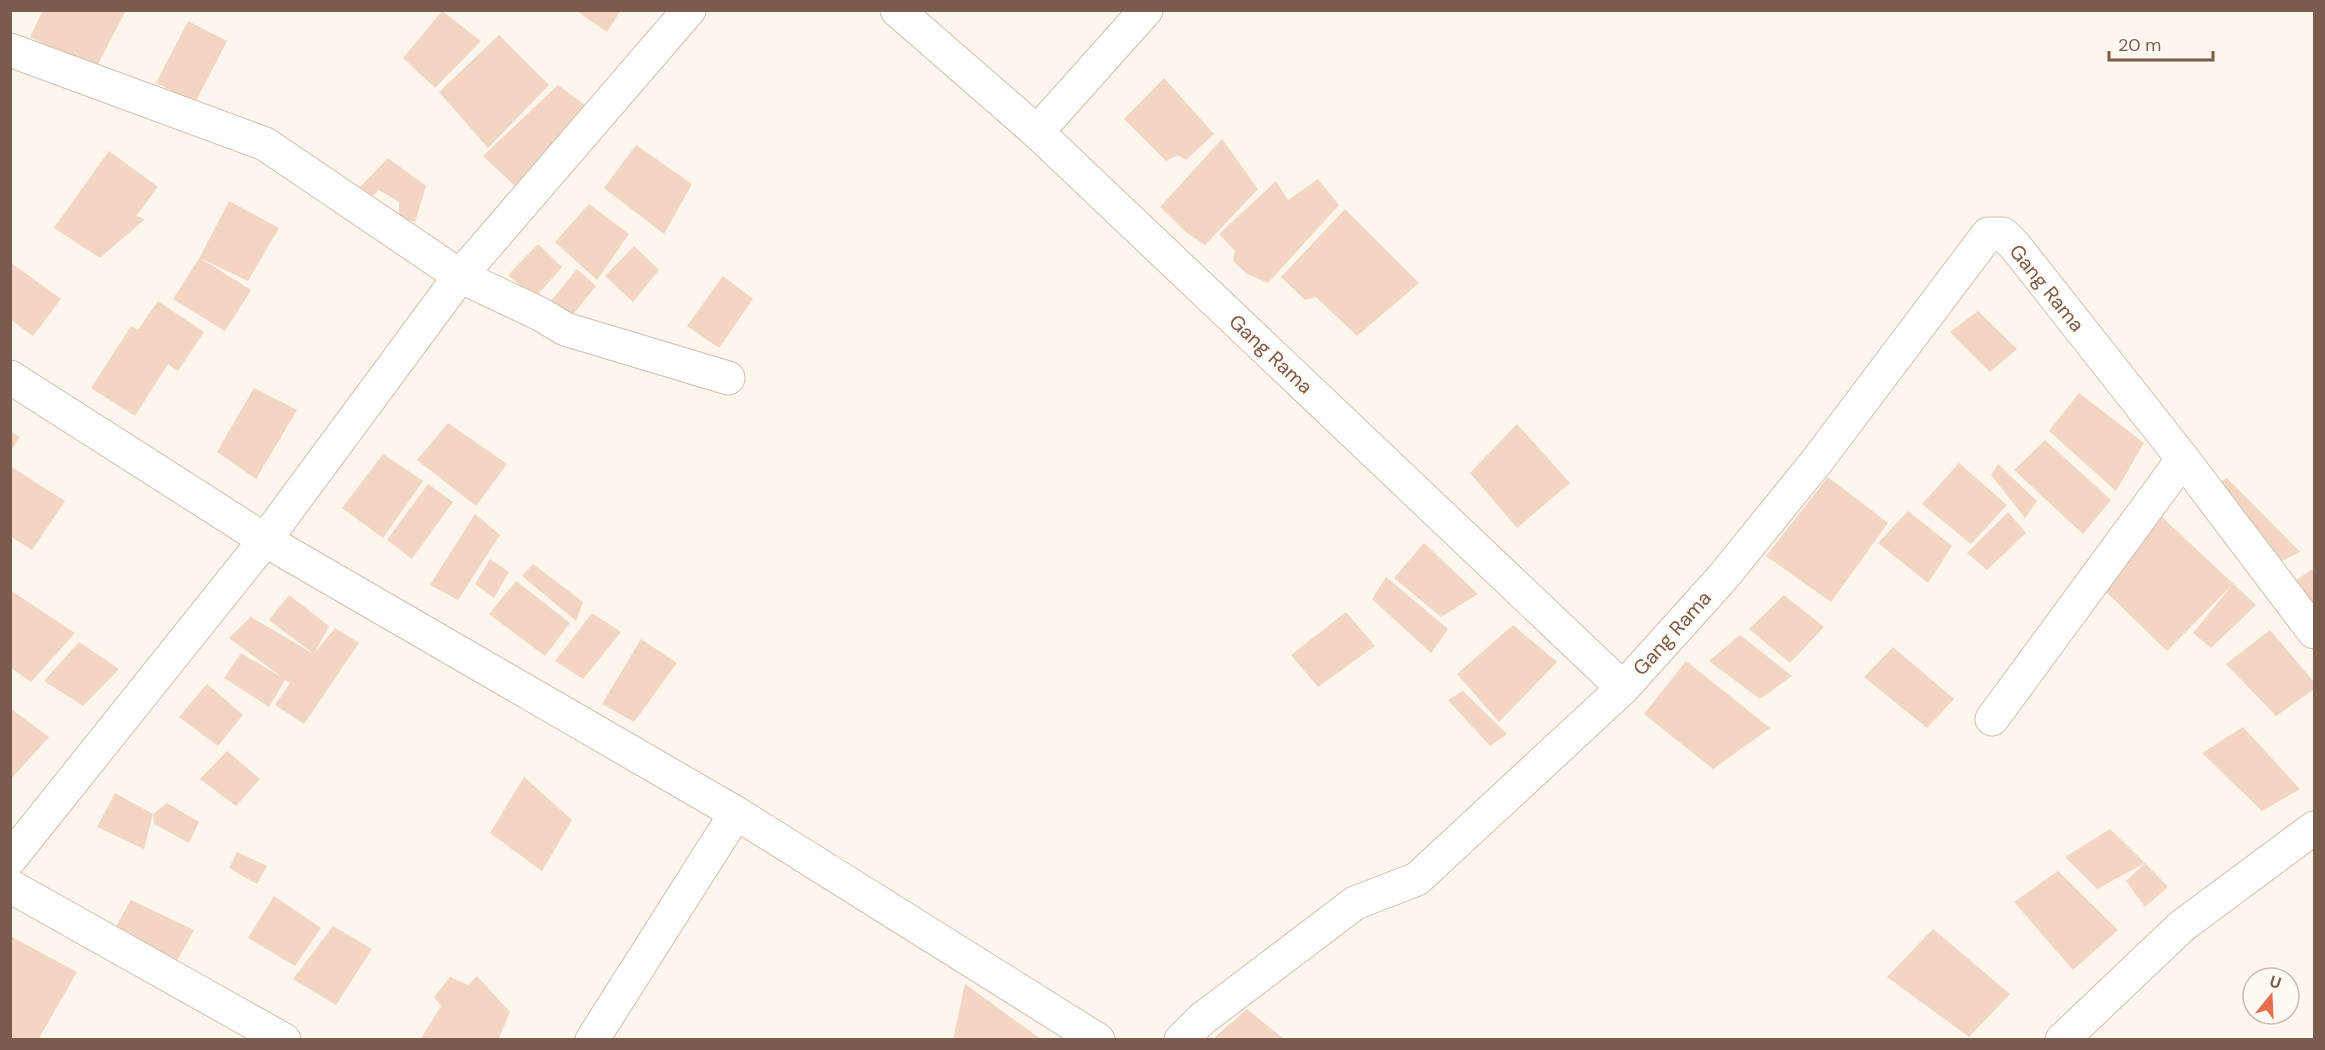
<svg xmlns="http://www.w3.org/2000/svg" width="2325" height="1050" viewBox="0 0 2325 1050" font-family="'DM Sans',sans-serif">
<rect width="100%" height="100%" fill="#fdf6ec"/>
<path fill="#f3d5c3" d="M43 10H126L95 70 30 37Z
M575 10H621L607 32Z
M442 11 481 41 435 88 403 58Z
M188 21 227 41 195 103 156 83Z
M499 35 549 85 488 148 439 92Z
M1164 78 1214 134 1186 160 1178 155 1166 161 1124 119Z
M558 85 586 106 519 190 483 156Z
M1222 139 1258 189 1205 245 1187 233 1160 207Z
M636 145 692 184 664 234 604 188Z
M109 151 158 187 136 216 145 219 100 258 54 228Z
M388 158 426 186 415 222 399 217V202L379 190 365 204 355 192Z
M1318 179 1339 205 1268 283 1247 274 1233 261 1235 251 1219 234 1276 181 1288 200Z
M229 201 279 228 248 281 202 259 251 290 225 331 173 299 200 257Z
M589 204 629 234 597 280 555 242Z
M1345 209 1419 283 1357 336 1316 297 1305 300 1281 277Z
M538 244 562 267 535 298 508 275Z
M634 246 659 270 633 302 605 276Z
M10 262 61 299 33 336 10 319Z
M577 269 596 286 570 318 551 301Z
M723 276 753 299 719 348 687 326Z
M158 301 204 332 178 371 168 364 135 416 91 388 131 326 138 330Z
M1978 311 2017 349 1990 372 1950 332Z
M254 388 297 410 256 479 217 452Z
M2079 393 2144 443 2116 491 2049 431Z
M448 423 507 464 476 506 417 460Z
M1517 424 1570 483 1517 528 1470 473Z
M10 431 20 437 10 452Z
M2045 440 2111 500 2083 534 2014 470Z
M383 454 423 481 383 538 342 508Z
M1959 463 2007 505 1971 544 1922 504Z
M1998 464 2037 501 2025 518 1991 475Z
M10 466 65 501 32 550 10 536Z
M1828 477 1888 523 1831 602 1766 556Z
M2227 478 2300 552 2272 566 2214 485Z
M428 484 453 502 412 559 387 540Z
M1908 511 1952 546 1928 583 1878 543Z
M2008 512 2026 533 1987 570 1967 553Z
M475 514 500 535 458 600 430 585Z
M2162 517 2256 605 2211 648 2193 633 2232 585 2167 651 2102 588Z
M1424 543 1478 594 1441 617 1394 578Z
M490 559 509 572 494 598 475 584Z
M533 564 583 602 576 621 522 576Z
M2314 568V605L2295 581Z
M1386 577 1448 629 1431 653 1372 599Z
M516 581 570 623 545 656 489 614Z
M10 590 75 633 31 682 10 667Z
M289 595 329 626 314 654 335 628 359 643 304 724 275 705 290 683 285 680 269 707 224 678 241 653 283 678 229 638 251 617 314 654 269 620Z
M1784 595 1824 627 1790 663 1749 629Z
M1346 612 1375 646 1318 687 1291 655Z
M592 613 621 632 583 679 555 661Z
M1513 625 1557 662 1499 722 1457 674Z
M2270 630 2314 682V689L2276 716 2226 664Z
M1740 635 1792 676 1760 699 1709 661Z
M641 639 677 663 634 722 602 704Z
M79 642 119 669 83 706 44 681Z
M1893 647 1954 699 1927 728 1864 677Z
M1686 661 1770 728 1713 769 1644 714Z
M207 684 243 715 218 746 179 717Z
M1463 691 1507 734 1490 746 1448 700Z
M10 708 49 737 10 780Z
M2243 727 2300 789 2262 811 2202 753Z
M227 751 260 779 236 806 200 779Z
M524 777 572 820 542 871 490 833Z
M115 793 153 814 144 849 97 827Z
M167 803 199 822 189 843 154 824 153 814Z
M2110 829 2145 863 2097 889 2065 857Z
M237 852 267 866 257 884 229 868Z
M2145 863 2168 887 2145 907 2126 881Z
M2058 871 2118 930 2073 970 2014 902Z
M274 896 321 928 295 966 248 938Z
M131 900 194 930 175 964 112 933Z
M333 926 372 949 336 1005 293 979Z
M1933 929 2010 994 1969 1037 1887 977Z
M10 936 77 972 38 1040H10Z
M477 976 510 1012 498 1040H420L441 1006 434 997 450 977 468 985Z
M965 984 1042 1040H953Z
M1247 1009 1285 1040H1217L1215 1037Z"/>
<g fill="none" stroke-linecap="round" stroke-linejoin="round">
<defs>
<path id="minor" d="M897 10 1037 132 1623 688 1723 577 1817 461 1988 234H2003L2015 246 2183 459 2314 632
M10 50 265 144 460 276 542 315 565 329 728 378
M1037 132 1146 10
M10 377 265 540 736 813 1098 1040
M1992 719 2183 459
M10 859 265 540 460 276 689 10
M10 886 284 1040
M592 1040 736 813
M1181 1040 1202 1019 1355 903 1417 879 1623 688
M2062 1040 2182 926 2314 828"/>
</defs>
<use href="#minor" stroke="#d1beb0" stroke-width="35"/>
<use href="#minor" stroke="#fff" stroke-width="33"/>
</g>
<g text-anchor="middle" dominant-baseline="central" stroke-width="4.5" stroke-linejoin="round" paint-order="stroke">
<g font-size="20" fill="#7a5c4d" stroke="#fffaf3">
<text transform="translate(2047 288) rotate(51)">Gang Rama</text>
<text transform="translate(1271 354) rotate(43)">Gang Rama</text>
<text transform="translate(1672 633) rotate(-48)">Gang Rama</text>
</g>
</g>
<rect width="2325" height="1050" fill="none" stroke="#7a5c4d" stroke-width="24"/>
<g transform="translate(2271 996) rotate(18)"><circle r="28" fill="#fffaf3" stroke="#cabbb1" stroke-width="1.5"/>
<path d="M0-4.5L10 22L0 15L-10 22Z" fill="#e76f51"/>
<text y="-9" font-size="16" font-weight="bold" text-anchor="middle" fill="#7a5c4d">U</text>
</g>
<path d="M2109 51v9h104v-9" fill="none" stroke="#7a5c4d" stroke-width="3"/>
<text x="2118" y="51" font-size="18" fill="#7a5c4d" stroke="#fffaf3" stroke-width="4.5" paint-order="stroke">20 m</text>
</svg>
